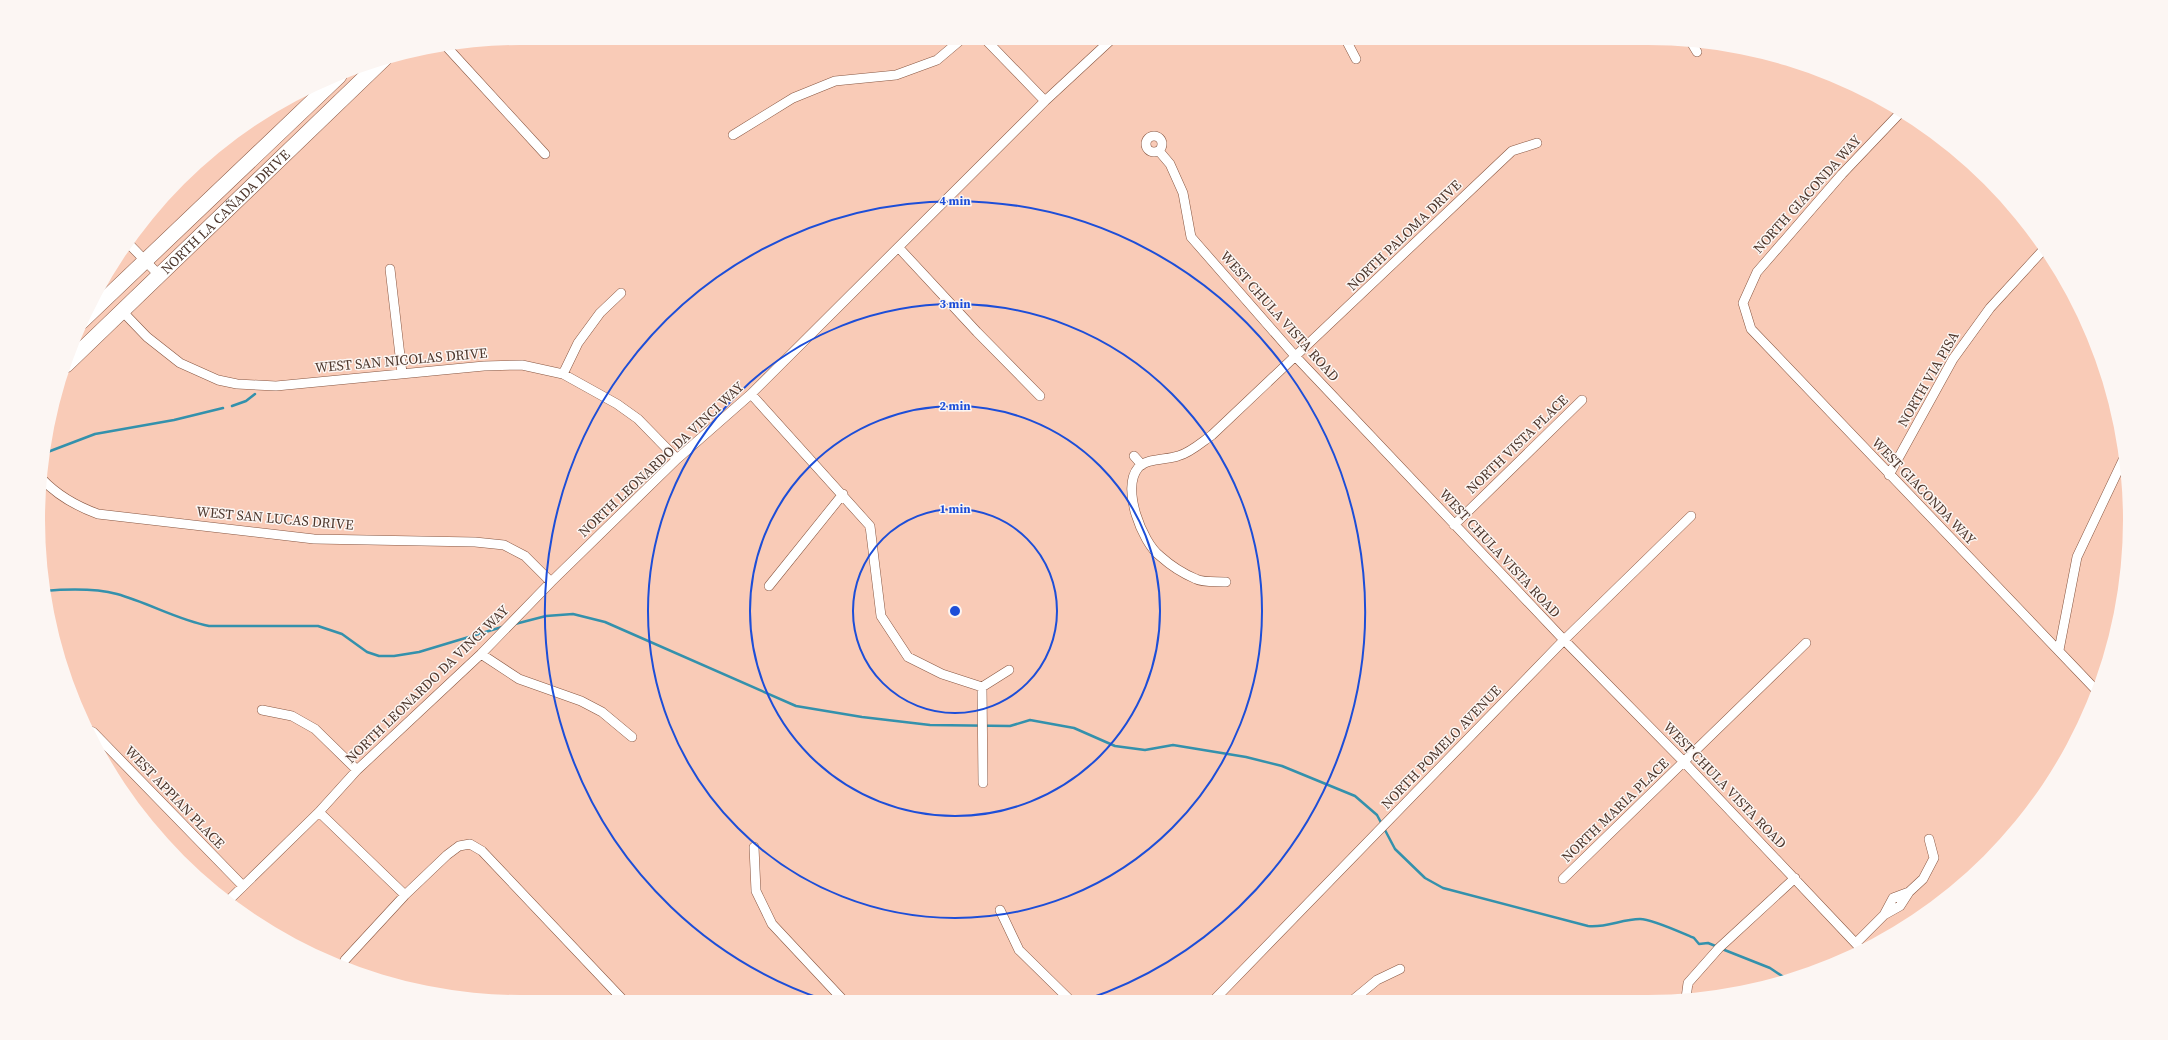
<svg xmlns="http://www.w3.org/2000/svg" width="2168" height="1040" viewBox="0 0 2168 1040" font-family="'Source Serif 4',serif">
<rect width="100%" height="100%" fill="#f9cbb7"/>
<g fill="none" stroke-linecap="round" stroke-linejoin="round">
<path stroke="#3491ac" stroke-width="2.5" d="M232 406 246 401 255 394
M45 453 95 434 174 420 223 408
M44 591C68 589 94 588 117 594 149 603 178 620 209 626H318L342 634 367 652 379 656H394L419 652 502 627
M515 624 546 616 573 614 605 622 796 706 862 717 930 725 1010 726 1030 720 1074 728 1115 746 1145 750 1173 745 1246 757 1282 766 1355 796 1377 815 1395 849 1425 878 1443 888 1588 926C1606 928 1622 919 1640 919 1652 919 1682 933 1694 938L1699 944 1708 943 1718 947
M1722 949 1770 968 1785 978"/>
<defs>
<path id="street" d="M984 38 1045 101
M1345 38 1356 59
M1691 42 1697 52
M445 45 545 154
M1901 112 1842 174 1757 272 1743 303 1751 329 2097 691
M733 135 793 98 835 81 896 75 937 60 963 38
M1146 144a8 8 0 1 1 16 0a8 8 0 1 1-16 0Z
M1159 151 1170 164 1183 193 1191 237 1296 357 1564 640 1684 762 1861 949
M128 243 159 275
M899 248 977 332 1040 396
M390 269 402 373
M122 311 147 337 180 363 218 380 237 384 276 386 484 366 522 365 563 374 617 404 638 419 677 459
M563 374 578 343 600 313 621 293
M751 394 870 526 881 616 908 657 942 674 982 687 1009 670
M1134 456 1142 465
M1889 475 1953 359 1990 308 2045 248
M42 479C58 496 76 506 98 514L314 539 475 542 504 545 525 556 551 582
M1454 525 1582 400
M1226 582C1218 581 1204 583 1196 579 1184 574 1170 565 1160 556 1142 542 1121 488 1138 468 1146 458 1167 460 1178 456 1190 453 1202 442 1212 435L1512 151 1537 143
M769 586 843 494
M2059 650 2077 557 2124 458
M481 654 519 679 581 701 602 712 632 737
M982 687 983 783
M262 710 292 716 315 729 357 770
M86 729 93 732 243 886
M319 812 405 895
M754 847 756 891 772 924 844 1001
M1563 879 1806 643
M228 901 319 812 357 770 481 654 551 582 677 459 751 394 1045 101 1113 38
M1000 910 1019 950 1070 1000
M1885 913 1893 898 1909 892
M1856 943 1884 915 1900 906 1909 892 1923 879 1934 858 1929 839
M342 967 345 960 405 895 447 855 459 846 470 844 482 851 625 1002
M1686 998 1688 983 1719 948 1795 878
M1354 999 1377 980 1400 969
M1214 1000 1564 640 1691 516"/>
<g id="primary">
<path d="M81 322 339 76"/>
<path id="s1" d="M66 365 385 58"/>
</g>
</defs>
<use href="#street" stroke="#885641" stroke-width="10"/>
<use href="#primary" stroke="#885641" stroke-width="16"/>
<use href="#street" stroke="#fff" stroke-width="9"/>
<use href="#primary" stroke="#fff" stroke-width="15"/>
</g>
<g fill="none" stroke="#1d4ed8" stroke-width="2">
<circle cx="955" cy="611" r="102"/>
<circle cx="955" cy="611" r="205"/>
<circle cx="955" cy="611" r="307"/>
<path d="M825 1000A410 410 0 1 1 1085 1000"/>
</g>
<g text-anchor="middle" dominant-baseline="central" stroke-width="3" stroke-linejoin="round" paint-order="stroke">
<g font-size="14" fill="#4d372d" stroke="#fcf6f3">
<text transform="translate(1807 194) rotate(-48)">NORTH GIACONDA WAY</text>
<text stroke="none"><textPath href="#s1" startOffset="221">NORTH LA CAÑADA DRIVE</textPath></text>
<text transform="translate(1404 235) rotate(-44)">NORTH PALOMA DRIVE</text>
<text transform="translate(1280 316) rotate(48)">WEST CHULA VISTA ROAD</text>
<text transform="translate(401 360) rotate(-5)">WEST SAN NICOLAS DRIVE</text>
<text transform="translate(1928 379) rotate(-60)">NORTH VIA PISA</text>
<text transform="translate(1517 444) rotate(-44)">NORTH VISTA PLACE</text>
<text transform="translate(661 459) rotate(-43)">NORTH LEONARDO DA VINCI WAY</text>
<text transform="translate(1924 491) rotate(46)">WEST GIACONDA WAY</text>
<text transform="translate(275 518) rotate(5)">WEST SAN LUCAS DRIVE</text>
<text transform="translate(1500 553) rotate(47)">WEST CHULA VISTA ROAD</text>
<text transform="translate(427 684) rotate(-44)">NORTH LEONARDO DA VINCI WAY</text>
<text transform="translate(1441 747) rotate(-46)">NORTH POMELO AVENUE</text>
<text transform="translate(1725 785) rotate(46)">WEST CHULA VISTA ROAD</text>
<text transform="translate(175 797) rotate(46)">WEST APPIAN PLACE</text>
<text transform="translate(1615 810) rotate(-44)">NORTH MARIA PLACE</text>
</g>
</g>
<path d="M0 0H2168V1040H0ZM520 45H1648A475 475 0 0 1 2123 520V520A475 475 0 0 1 1648 995H520A475 475 0 0 1 45 520V520A475 475 0 0 1 520 45Z" fill="#fcf6f3" fill-rule="evenodd"/>
<circle cx="955" cy="611" r="6" fill="#1d4ed8" stroke="#fcf6f3" stroke-width="2"/>
<g font-size="12" text-anchor="middle" font-weight="bold" fill="#1d4ed8" stroke="#fcf6f3" stroke-width="3" stroke-linejoin="round" paint-order="stroke">
<text x="955" y="205">4 min</text>
<text x="955" y="308">3 min</text>
<text x="955" y="410">2 min</text>
<text x="955" y="513">1 min</text>
</g>
</svg>
